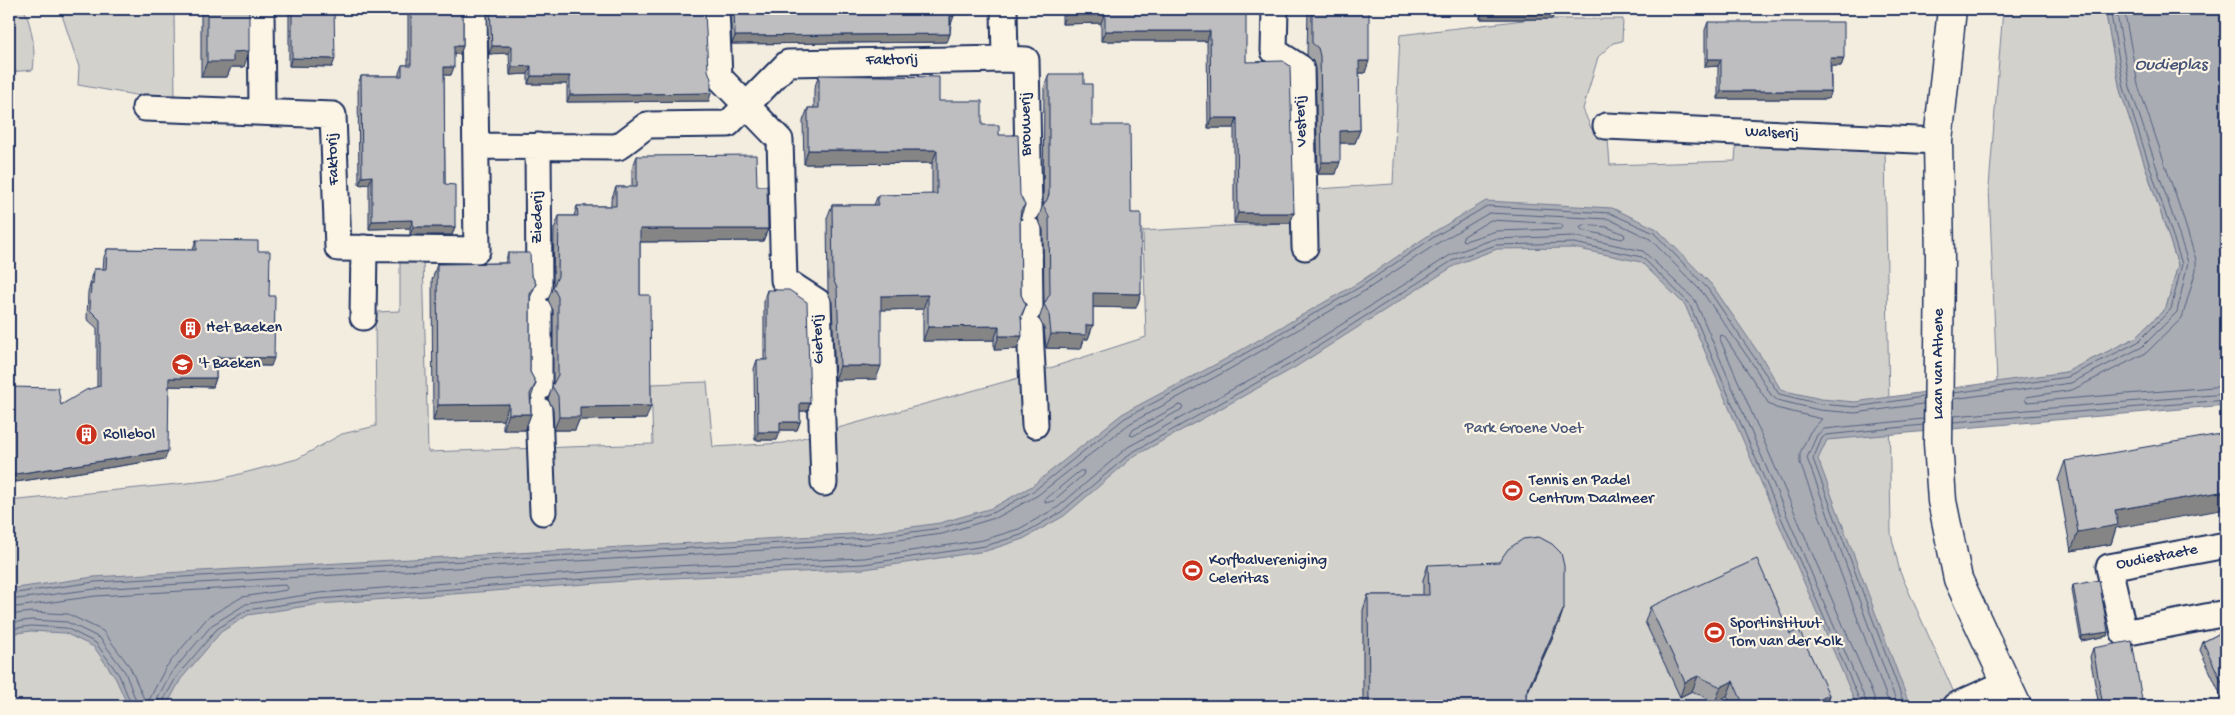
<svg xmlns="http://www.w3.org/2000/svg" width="2235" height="715" viewBox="0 0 2235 715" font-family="'Gochi Hand',sans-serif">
<rect width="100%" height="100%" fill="#f3ede0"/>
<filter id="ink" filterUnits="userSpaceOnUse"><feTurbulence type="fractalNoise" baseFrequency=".02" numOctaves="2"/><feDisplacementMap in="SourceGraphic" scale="10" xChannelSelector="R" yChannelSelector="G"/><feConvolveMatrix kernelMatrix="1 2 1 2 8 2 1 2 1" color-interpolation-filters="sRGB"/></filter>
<g filter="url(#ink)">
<path fill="#d3d1cc" stroke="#778095" d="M9 9H24C32 26 36 52 33 70L9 72Z
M60 9H174L175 102 78 85 79 67Z
M2003 9H2105L2120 90 2178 265 2166 308 2135 338 2066 372 1997 383 1989 187Z
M1532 19H1623L1622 41 1613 43 1598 57 1583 109 1591 128 1608 139 1610 165 1735 161 1736 146 1885 148 1891 534 1900 572 1960 706H9V501L217 480 297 459 342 434 376 426 375 312 400 311V258H423L428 452 653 444 651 384 707 382 713 447 784 443 1022 377 1146 337 1143 231 1315 221 1317 189 1393 184 1400 35Z"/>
<path fill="#a9acb3" stroke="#707a91" d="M2105 9H2226V405L1827 440 1818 459 1910 706H1857L1685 305 1641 262 1574 248 1497 249 1457 264 1294 368 1133 457 1064 516 1023 539 986 551 865 569 652 579 320 604 248 615 221 632 181 679 169 701 170 706H128L115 677 94 647 65 633 31 631 9 634V589L94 577 869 533 940 523 992 508 1032 486 1122 414 1222 361 1358 283 1432 233 1486 201 1612 208 1657 229 1712 285 1764 361 1781 390 1821 399 1855 402 2066 372 2135 338 2166 308 2178 265 2120 90Z"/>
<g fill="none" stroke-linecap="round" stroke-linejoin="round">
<path stroke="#546180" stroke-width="1" d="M2124 9 2138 85 2183 217 2196 260V270L2182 318 2146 353 2072 390 2026 397 2025 400 2027 402 2226 386
M1491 220 1561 224 1563 227 1561 229 1496 231 1465 241 1462 240 1463 237Z
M1583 225 1607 227 1624 234 1625 237 1622 239 1582 230 1580 227Z
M1954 393 2068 377 2138 342 2171 309 2182 264 2124 88 2110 9
M1953 399 2071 383 2142 347 2177 312 2188 262 2130 87 2116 9
M1180 405 1183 406 1182 409 1133 436 1130 435 1133 430Z
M1953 416 2226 394
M1953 422 2226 400
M1080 471H1084L1083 475 1053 501 1045 503V500Z
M9 594 95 582 869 538 941 528 995 512 1035 490 1125 418 1225 365 1360 287 1434 237 1487 206 1610 213 1654 233 1708 289 1779 394 1820 404 1855 407 1923 397
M9 600 95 589 869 544 942 534 998 517 1038 495 1129 424 1228 370 1363 292 1438 243 1489 213 1609 219 1650 239 1703 293 1754 366 1771 395 1777 400 1819 410 1855 413 1923 404
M9 608 96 596 286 585 288 588 287 590 242 597 208 617 166 667 148 702 145 701 130 667 103 631 68 614 31 612 9 615
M9 623 31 620 67 622 100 638 125 672 138 706
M9 629 31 626 66 628 96 643 119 675 132 706
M158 706V697L171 673 212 625 246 604 319 593 651 567 864 558 983 540 1019 529 1058 507 1128 447 1289 358 1452 254 1494 239 1574 236 1643 251 1695 300 1868 706
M165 706 164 699 177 676 217 629 247 610 319 599 652 574 864 564 985 546 1021 535 1061 512 1131 453 1292 363 1455 259 1496 245 1574 243 1642 257 1689 303 1862 706
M1875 706 1874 697 1720 339 1721 335 1724 336 1769 404 1776 408 1822 419 1810 432 1800 453V463L1890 706
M1898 706 1807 458 1817 435 1824 429 1923 419
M1905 706 1813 459 1822 438 1826 435 1923 425"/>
<defs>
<path id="street" d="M261 9 262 112
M716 9 719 77 780 140 784 280 818 302 824 483
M1275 9 1274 51 1301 68 1305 247
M1005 59 1026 60 1029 208
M145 108 333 115 338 248 477 250 474 9
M1606 126 1938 141
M477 146 618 147 647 125 728 124 788 63 1005 59 1004 9
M538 146 539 289
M1029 230 1030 308
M539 310V388
M363 317 364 248
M1030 329 1035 425
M539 410 543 512
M2226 545 2109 567 2124 633 2226 613
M1955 706 2006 683"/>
<path id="secondary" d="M1952 9 1938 141 1940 259 1938 443 1942 501 1958 579 2017 706"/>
</defs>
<use href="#street" stroke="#1b2f5e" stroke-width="29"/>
<use href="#secondary" stroke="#1b2f5e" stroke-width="31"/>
<use href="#street" stroke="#fcf5e5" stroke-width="25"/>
<use href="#secondary" stroke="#fcf5e5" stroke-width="28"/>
</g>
<path fill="#a3a3a5" stroke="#1b2f5e" d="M201 9H249L244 67H231L227 77H201Z
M289 9H334L332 67 289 66Z
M408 9H463V46L460 54H454L451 75H444L445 184 455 227 452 235H410V228L369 229V184L359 185 358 84 361 76H399V73L402 65H408Z
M487 9H596V13L709 101 567 102V84H528V74L510 75 509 53 489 54Z
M730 9H971L969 14H954L951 24 950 34 947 42 732 44Z
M1044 9H1236L1246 62 1294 213 1290 223H1234V128H1208L1207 41H1101V23L1062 24V13H1044Z
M1308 9H1369L1365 73H1359L1360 130 1355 143H1340L1336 174H1318L1315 68 1313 61 1307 55Z
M1410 9H1623H1556L1552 19H1480V10Z
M1708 22 1844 58 1841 66H1831V91L1828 99H1718V66L1705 67V30Z
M1049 74 1084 84 1092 125 1131 213 1141 294 1136 308 1093 307V325L1088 339H1084L1081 349 1046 348 1044 328 1039 319 1044 304 1043 230 1038 219 1043 204 1044 88Z
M819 75 939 101 999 135 1020 219V220L1021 295 1026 305 1021 318 1017 349 994 350V340L923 341V309L881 310 876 379 835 380 832 302 828 292 827 218 832 205H874L878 195H932V163L804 164 803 121 808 108H814V89Z
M637 156 757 186 768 229 763 241 640 242V295L646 419 579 420 575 430H554L553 409 548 399 553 384V310L548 300 553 286 554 229 559 216H574L577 206H611V200L616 187H632V169Z
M196 240 258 251 269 296 271 366 216 365V378L213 387 169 386 165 459 9 483V387L61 405 97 387V328L87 319 88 292 90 285 91 277 94 269H103L104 257 107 249 193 250Z
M508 253 531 274 536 284 530 298V372L536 383 531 398V414L525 430H503V420L433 421 432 280 437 264 505 263Z
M767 290 810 403 807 411H800V422L797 430H780L777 440H755L754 369 757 360H764V299Z
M2065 461 2116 528 2111 544 2071 551 2058 480Z
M1428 565 1559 623 1526 696V706H1363V610L1368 595H1423V580Z
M2073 585 2108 632 2107 636 2081 641 2072 590Z
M1650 607 1790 634 1829 695 1825 706H1732L1727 696 1715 702 1692 691 1680 697 1645 622Z
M2226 630V706L2200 650 2203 642Z
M2093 648 2143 706H2099L2090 657Z"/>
<path fill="#858586" stroke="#1b2f5e" d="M952 9H971L969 14H950Z
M1045 9H1064L1062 13H1044Z
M1410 9H1480V10Z
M1484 9H1623H1556L1552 19H1480Z
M1066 13H1105L1101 23 1062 24Z
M950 16H954L951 24Z
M1105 31H1210L1207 41H1101Z
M950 34 947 42 732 44 735 36Z
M454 46H463L460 54H451Z
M492 46H512L509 53 489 54Z
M249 51 244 67H231L227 77H201L207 62 233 52Z
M292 58 335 59 332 67 289 66Z
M1830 58H1844L1841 66H1828Z
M1708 59H1721L1718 66 1705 67Z
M1359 61H1369L1365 73H1355Z
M531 66 528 74 510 75 512 67Z
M444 67H454L451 75H441Z
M531 76H570L567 84H528Z
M1721 91H1831L1828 99H1718Z
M711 93 709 101 567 102 570 95Z
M1211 118H1237L1234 128H1208Z
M1360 130 1355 143H1335L1340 131Z
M808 150H937L932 163 804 164Z
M1322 162H1340L1336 174H1318Z
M372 176 369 184 359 185 362 177Z
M1025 205 1020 219 1016 223 1021 210Z
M1238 213H1294L1290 223H1234Z
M413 220 410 228 369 229 372 221Z
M413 227H455L452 235H410Z
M640 229H768L763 241 635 242Z
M1093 293 1141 294 1136 308 1088 307Z
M928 295 923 309 876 310 881 296Z
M1086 325H1093L1088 339H1084L1081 349 1046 348 1051 334Z
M999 326 994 340 923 341 928 327Z
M999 336H1022L1017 349 994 350Z
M216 357 274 358 271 366 213 365Z
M840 366H881L876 379 835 380Z
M169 378H216L213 387 166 386Z
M800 403H810L807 411H797Z
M509 404 503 420 433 421 438 405Z
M651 406 646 419 579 420 575 430H554L559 417 580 407Z
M509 414H531L525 430H503Z
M780 422H800L797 430H778Z
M758 432H780L777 440H755Z
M168 451 165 459 9 483V475Z
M2226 491V509L2116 528 2111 544 2071 551 2078 532 2115 510Z
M1564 608 1559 623 1521 706 1526 693Z
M2108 632 2107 636 2081 641 2082 636Z
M1698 676 1692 691 1680 697 1685 682Z
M1733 681 1727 696 1715 702 1721 687Z
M1829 695 1825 706H1806Z"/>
<path fill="#bebec0" stroke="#1b2f5e" d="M207 9H249V51L233 52V62H207Z
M292 9H334L335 59 292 58Z
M411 9H463V46H454V67H444L445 184 455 185V227H413V220L372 221V176L362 177 361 76H402V65H411Z
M490 9H596V13L705 12 708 70 711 79V93L570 95V76H531V66L512 67V46H492Z
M734 9H953L954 16H950V34L735 36Z
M1066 9H1236V11H1246V62L1283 61 1290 66 1294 213H1238L1237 118H1211L1210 31H1105V13H1066Z
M1312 9H1369V61H1359L1360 130 1340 131V162H1322L1320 56 1318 48 1312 43Z
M1708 22H1844V58H1830L1831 91H1721V59H1708Z
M1049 74H1084V84H1092V125H1130L1131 213H1141V294L1093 293V325H1086V335L1051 334 1049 314 1044 304 1050 294 1049 216 1043 205 1047 200 1049 194Z
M819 75 939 77V101H982V125H999V135H1018L1020 195 1025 205 1021 210 1020 217 1021 295 1026 305 1021 316 1022 336H999V326L928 327V295L881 296V366H840L837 288 833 279 832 205H878V195L937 194V150H808V108H819Z
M756 155 757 186H767L768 229H640V295H650L651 406 580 407V417H559L558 396 552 386 558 375V297L553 287 558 276 559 216H578L577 206H616V187H637V156Z
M196 240 258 241V251H270L269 296H275L274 358 216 357V378H169L168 451 9 475V387L58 388 61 405 86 390 100 386V320L90 310 91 283 93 284 94 269H106L107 249 196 250Z
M508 253H530L531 274 536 284 530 294V372L536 383 530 394 531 414H509V404L438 405 437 264 508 263Z
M767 290H789L807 302 810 403H800V422H780V432H758L757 360H767Z
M2226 433V491L2115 510 2118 525 2078 532 2065 461Z
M1539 537 1552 544 1561 553 1564 566V608L1526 693V706H1369L1368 595H1429L1428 565 1499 562 1508 549 1523 539Z
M1757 559 1790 634 1799 630 1829 695 1806 706H1744L1733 681 1721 687 1698 676 1685 682 1650 607Z
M2099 580 2108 632 2082 636 2073 585Z
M2226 630V691L2203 642Z
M2132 641 2143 706H2103L2093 648Z"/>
</g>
<defs>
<symbol id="building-disc" viewBox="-11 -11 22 22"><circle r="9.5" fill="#c8321e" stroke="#fcf5e5"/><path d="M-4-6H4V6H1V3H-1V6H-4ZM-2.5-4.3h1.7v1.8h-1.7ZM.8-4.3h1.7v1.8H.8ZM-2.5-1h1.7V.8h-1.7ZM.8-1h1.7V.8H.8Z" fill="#fff"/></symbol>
<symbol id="school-disc" viewBox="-11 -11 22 22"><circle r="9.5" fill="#c8321e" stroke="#fcf5e5"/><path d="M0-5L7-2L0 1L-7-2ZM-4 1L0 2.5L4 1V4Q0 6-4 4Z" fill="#fff"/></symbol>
<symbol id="stadium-disc" viewBox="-11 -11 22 22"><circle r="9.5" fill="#c8321e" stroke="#fcf5e5"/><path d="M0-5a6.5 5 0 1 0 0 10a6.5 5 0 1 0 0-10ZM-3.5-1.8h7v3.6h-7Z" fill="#fff"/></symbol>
</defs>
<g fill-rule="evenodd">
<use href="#building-disc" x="178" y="316" width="25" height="25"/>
<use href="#school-disc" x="170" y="352" width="25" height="25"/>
<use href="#building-disc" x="74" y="422" width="25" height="25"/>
<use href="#stadium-disc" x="1500" y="478" width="25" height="25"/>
<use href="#stadium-disc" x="1180" y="558" width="25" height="25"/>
<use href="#stadium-disc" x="1702" y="620" width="25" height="25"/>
</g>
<g text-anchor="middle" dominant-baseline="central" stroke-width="4.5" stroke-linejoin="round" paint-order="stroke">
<g font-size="16" fill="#1b2f5e" stroke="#fcf5e5">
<text transform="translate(892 61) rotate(-1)">Faktorij</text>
<text transform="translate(1302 121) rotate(-92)">Vesterij</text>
<text transform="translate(1027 124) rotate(-91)">Brouwerij</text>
<text transform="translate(1772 134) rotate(2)">Walserij</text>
<text transform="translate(334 159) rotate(-92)">Faktorij</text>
<text transform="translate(538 217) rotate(-90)">Ziederij</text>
<text transform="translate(819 339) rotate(-92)">Gieterij</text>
<text transform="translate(1939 364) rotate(-90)">Laan van Athene</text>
<text transform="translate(2157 558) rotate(-11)">Oudiestaete</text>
</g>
<g font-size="16" fill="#1b2f5e" stroke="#fcf5e5" text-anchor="start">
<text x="206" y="328">Het Baeken</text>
<text x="198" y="364">'t Baeken</text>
<text x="103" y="435">Rollebol</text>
<text x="1529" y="481">Tennis en Padel<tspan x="1529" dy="18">Centrum Daalmeer</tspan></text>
<text x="1209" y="561">Korfbalvereniging<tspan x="1209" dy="18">Celeritas</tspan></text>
<text x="1730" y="624">Sportinstituut<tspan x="1730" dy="18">Tom van der Kolk</tspan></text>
</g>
<g font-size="16" fill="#49587a" stroke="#fcf5e5">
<text x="1524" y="429">Park Groene Voet</text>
</g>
<g font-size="18" font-style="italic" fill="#465478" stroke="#fcf5e5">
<text x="2171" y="65">Oudieplas</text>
</g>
</g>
<rect width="2235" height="715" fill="none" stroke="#fcf5e5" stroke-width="30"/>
<rect x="15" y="15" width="2205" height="685" fill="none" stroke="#1b2f5e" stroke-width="2" filter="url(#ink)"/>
</svg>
